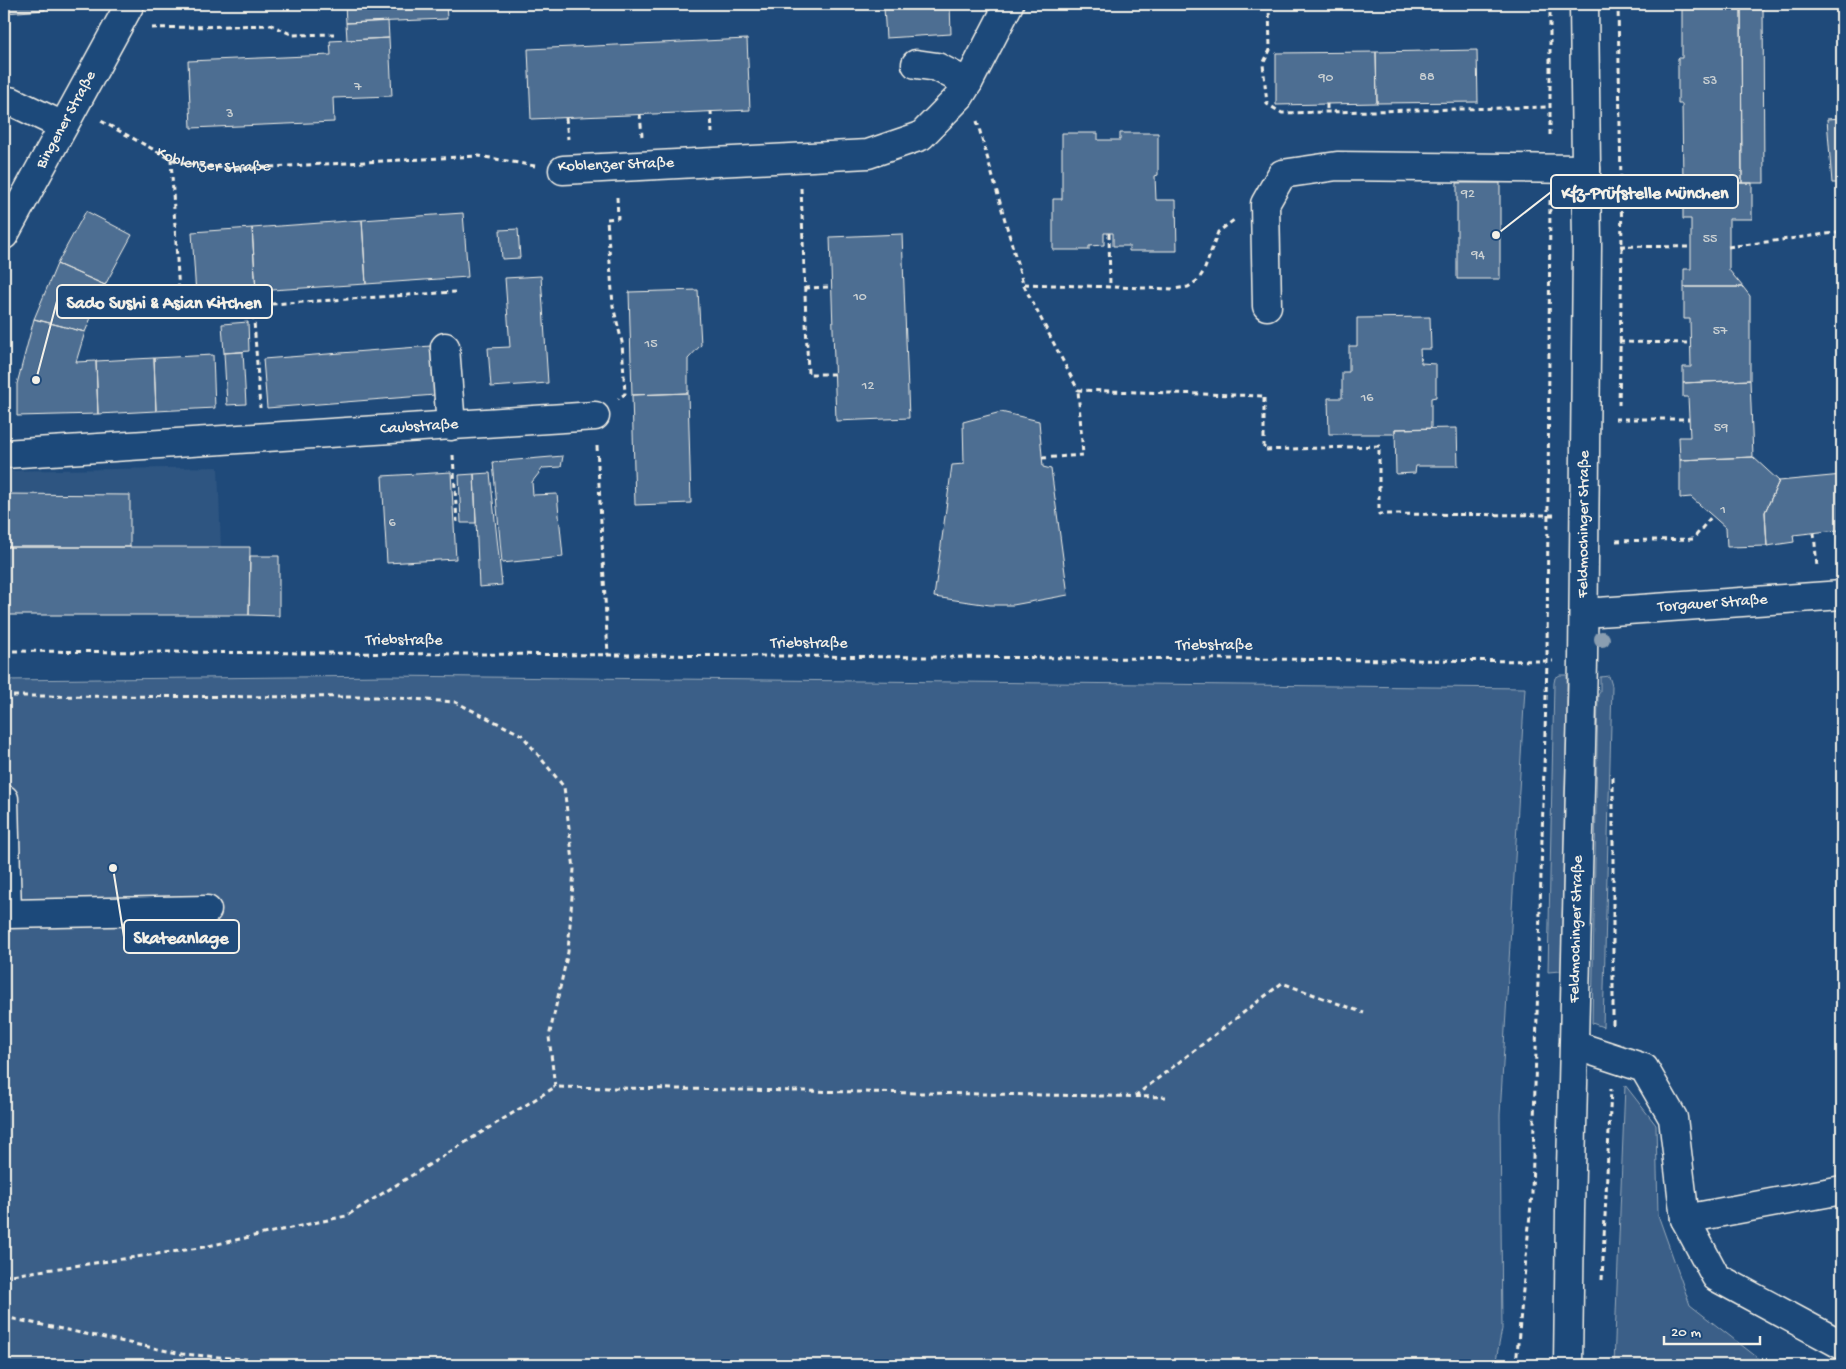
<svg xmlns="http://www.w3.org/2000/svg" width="1846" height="1369" viewBox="0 0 1846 1369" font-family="'Gochi Hand',sans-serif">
<rect width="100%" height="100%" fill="#1f4a7a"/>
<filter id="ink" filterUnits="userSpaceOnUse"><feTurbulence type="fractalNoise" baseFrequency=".02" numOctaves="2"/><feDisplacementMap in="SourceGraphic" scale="10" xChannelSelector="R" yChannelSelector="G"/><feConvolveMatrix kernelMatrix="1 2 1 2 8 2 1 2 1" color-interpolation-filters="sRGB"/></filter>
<g filter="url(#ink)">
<path fill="#2d5581" d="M218 467 221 548 4 573V471Z"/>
<path fill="#3a5f88" stroke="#97a8b8" d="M1560 675H1567V706L1561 971 1548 972 1554 683 1555 678Z
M389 676 1525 688 1500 1115 1502 1329 1495 1365H4V680Z
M1609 676 1612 686 1603 1027 1592 1023 1598 695 1600 692V677Z
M1625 1085 1656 1125 1658 1215 1690 1305 1767 1365H1614Z"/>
<path fill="#4d6e92" stroke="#f4f1e8" d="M4 4H44L45 10 4 13Z
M345 4H446L447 19 346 23Z
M870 4H950L951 34 886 38 884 8H889V4L870 5Z
M1682 4H1741L1742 183H1683L1682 104H1678V58H1682Z
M1741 4H1763L1764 183H1742Z
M388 21 389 38 347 40 346 23Z
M389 38 392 96 333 98 334 122 191 128 188 61 331 55 330 41Z
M747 39 750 110 531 119 528 49Z
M1477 50 1478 102 1377 103 1376 52Z
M1376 52 1377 103 1276 105V53Z
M1842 118V183H1832L1827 119Z
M1062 133H1098V140H1120V133H1158V175L1155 176 1156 200H1176L1177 251H1129V246H1113V233H1104V245L1089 246V250H1053V199H1062Z
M1457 183H1500V279H1457Z
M1683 183H1752V219H1729V270L1743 287H1684V269H1691V219H1683Z
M86 211 132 235 105 285 57 264Z
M463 213 468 277 366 284 362 220Z
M362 220 366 284 256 291 252 228Z
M252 228 256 291 196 295 192 232Z
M518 229 520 258 502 259 500 230Z
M902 234 909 418 836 421 830 237Z
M57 264 105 285 85 332 34 319Z
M541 276 548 383 491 387 488 348 510 347 505 278Z
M1684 287H1743L1750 296V380L1683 383V367H1691L1690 319H1684Z
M698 290 701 345 688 359V393L632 395 629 292Z
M1430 317 1431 349H1420L1421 363 1436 364V397L1431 398V428L1395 429V434H1329L1328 398H1342V372H1349V346H1357V318Z
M34 319 85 332 76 362 96 361 98 414 17 416V384Z
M248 322 249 351 224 353 222 324Z
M431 346 435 395 267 408 263 359Z
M243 352 246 404 227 405 224 353Z
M213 355 215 408 156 411 154 358Z
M154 358 156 411 98 414 96 361Z
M1750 380 1753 457 1680 460 1679 437H1690L1688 397H1683V383Z
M688 393 691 503 635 505 632 395Z
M1001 412 1039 421 1043 467 1051 469 1068 595 1013 605H990L934 597 952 465 964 464 963 422Z
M1457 428 1458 466H1416L1415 473 1396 474 1395 429Z
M563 456 561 467 543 468 532 482 533 495 557 494 563 557 502 563 493 462Z
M1753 457 1779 481 1765 512 1767 546 1727 547 1726 528 1691 497 1680 498V460Z
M451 472 456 559 387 563 382 476Z
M490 473 502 585 479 587 474 474Z
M474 474 476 523H461L459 475Z
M1842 475V539H1838V530L1793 535 1794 542 1767 546 1765 512 1779 481Z
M4 494 130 495V547H5V573H4Z
M5 547H250L249 615H5Z
M250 556H279V616L249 615Z"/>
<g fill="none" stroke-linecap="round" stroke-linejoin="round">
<defs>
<g id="minor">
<path d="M916 64 937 67 968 83"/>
<path d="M4 100 13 102 63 126"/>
<path d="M563 170 868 154 921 136 960 96 968 83 1009 4"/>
<path id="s2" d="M4 235 130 4"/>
<path d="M1267 306 1265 204 1282 174 1337 166 1586 169"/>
<path d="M445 347 451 426"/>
<path id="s3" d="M4 454 595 416"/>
<path id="s4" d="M1584 613 1842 595"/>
<path d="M4 799 7 914 207 910"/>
<path d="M1574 1045 1644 1068 1673 1118 1685 1219 1716 1277 1842 1345"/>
<path d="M1685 1219 1842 1190"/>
<path id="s5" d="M1568 1365 1570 1211 1583 661 1587 246 1584 4"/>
</g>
</defs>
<use href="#minor" stroke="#f4f1e8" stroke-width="31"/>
<g stroke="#f4f1e8" stroke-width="3" stroke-dasharray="5 4" stroke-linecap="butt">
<path d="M1269 4 1270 50 1263 64 1267 104 1282 113 1550 107"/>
<path d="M1550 4V138"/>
<path d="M1618 4 1622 247 1619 405"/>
<path d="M152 28 271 25 293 35 334 34"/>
<path d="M1327 104V112"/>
<path d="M711 111 712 133"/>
<path d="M640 114 642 136"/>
<path d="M566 118 568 139"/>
<path id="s1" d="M101 121 171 159 182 163 231 169 479 156 535 166"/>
<path d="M977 121 1023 284 1078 390 1264 396V450L1379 446V514L1556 515"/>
<path d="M171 159 180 310 455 292"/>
<path d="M801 188 808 374H835"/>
<path d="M617 197 618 218 607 219 613 306 622 342 625 394 618 399"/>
<path d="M1109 233 1110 287"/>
<path d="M1620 246 1691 247"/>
<path d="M1728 247 1842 232"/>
<path d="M1024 284 1173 289 1188 287 1198 280 1204 271 1218 232 1234 220"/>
<path d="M805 288 831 287"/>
<path d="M253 306 260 408"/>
<path d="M1619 342 1691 343"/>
<path d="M1615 419H1689"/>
<path d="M597 446 608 655"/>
<path d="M453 455 457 522"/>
<path d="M1042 458 1083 455 1078 390"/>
<path d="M1814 533 1817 567"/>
<path d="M1616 541 1693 539 1712 516"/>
<path d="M4 651 1553 661"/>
<path d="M4 696 383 697 455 702 522 735 564 787 574 869 568 952 549 1037 555 1087 1166 1097"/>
<path d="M1613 1025V774"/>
<path d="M1135 1096 1282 983 1364 1013"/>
<path d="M4 1276 199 1248 346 1216 555 1087"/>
<path d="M1602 1280 1611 1089"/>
<path d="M4 1317 182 1354 315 1365"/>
<path d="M1516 1365 1532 1193 1547 661 1550 199"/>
</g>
<use href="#minor" stroke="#1f4a7a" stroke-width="28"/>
</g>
<circle fill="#8a9eb1" cx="1602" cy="639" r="8"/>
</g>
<g text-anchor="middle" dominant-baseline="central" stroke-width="4.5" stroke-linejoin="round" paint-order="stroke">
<g font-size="14" fill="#cad0d2">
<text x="1427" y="77">88</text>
<text x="1326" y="78">90</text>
<text x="1710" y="81">53</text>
<text x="358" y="87">7</text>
<text x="230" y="114">3</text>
<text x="1468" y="194">92</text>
<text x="1710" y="239">55</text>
<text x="1478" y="255">94</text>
<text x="860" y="297">10</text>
<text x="1720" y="331">57</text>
<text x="651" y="344">15</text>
<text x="868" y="386">12</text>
<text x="1367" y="398">16</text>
<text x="1721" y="428">59</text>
<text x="1723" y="510">1</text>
<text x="392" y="523">6</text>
</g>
<g font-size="16" fill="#f4f1e8" stroke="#1f4a7a">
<text stroke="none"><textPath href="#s2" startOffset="131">Bingener Straße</textPath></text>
<text stroke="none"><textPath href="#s1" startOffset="122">Koblenzer Straße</textPath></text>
<text transform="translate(616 166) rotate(-2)">Koblenzer Straße</text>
<text stroke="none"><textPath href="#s3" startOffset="416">Caubstraße</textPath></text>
<text stroke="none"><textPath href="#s5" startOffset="841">Feldmochinger Straße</textPath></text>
<text stroke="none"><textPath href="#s4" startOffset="129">Torgauer Straße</textPath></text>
<text x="404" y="641">Triebstraße</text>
<text x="809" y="644">Triebstraße</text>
<text x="1214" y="646">Triebstraße</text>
<text stroke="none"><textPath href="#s5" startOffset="436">Feldmochinger Straße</textPath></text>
</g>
</g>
<path fill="none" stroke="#f4f1e8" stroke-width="2" d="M1496 235L1551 192M36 380L57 301M113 868L124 937"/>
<g fill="#f4f1e8" stroke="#1f4a7a" stroke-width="2">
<circle cx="1496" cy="235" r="5"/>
<circle cx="36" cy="380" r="5"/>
<circle cx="113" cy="868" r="5"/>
</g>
<g fill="#1f4a7a" stroke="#f4f1e8" stroke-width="2">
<rect x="1551" y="175" width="187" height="33" rx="5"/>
<rect x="57" y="285" width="215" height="33" rx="5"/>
<rect x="124" y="920" width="115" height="33" rx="5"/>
</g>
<g font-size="18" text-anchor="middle" font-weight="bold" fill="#f4f1e8">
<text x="1645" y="198">Kfz-Prüfstelle München</text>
<text x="164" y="308">Sado Sushi &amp; Asian Kitchen</text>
<text x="181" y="943">Skateanlage</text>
</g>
<rect width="1846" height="1369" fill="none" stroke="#1f4a7a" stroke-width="20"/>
<rect x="10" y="10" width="1826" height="1349" fill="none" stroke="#f4f1e8" stroke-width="2" filter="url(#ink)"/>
<path d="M1664 1336v8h96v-8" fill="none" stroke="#f4f1e8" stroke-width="2.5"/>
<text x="1671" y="1336" font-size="15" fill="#f4f1e8" stroke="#1f4a7a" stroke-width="4" paint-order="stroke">20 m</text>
</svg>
